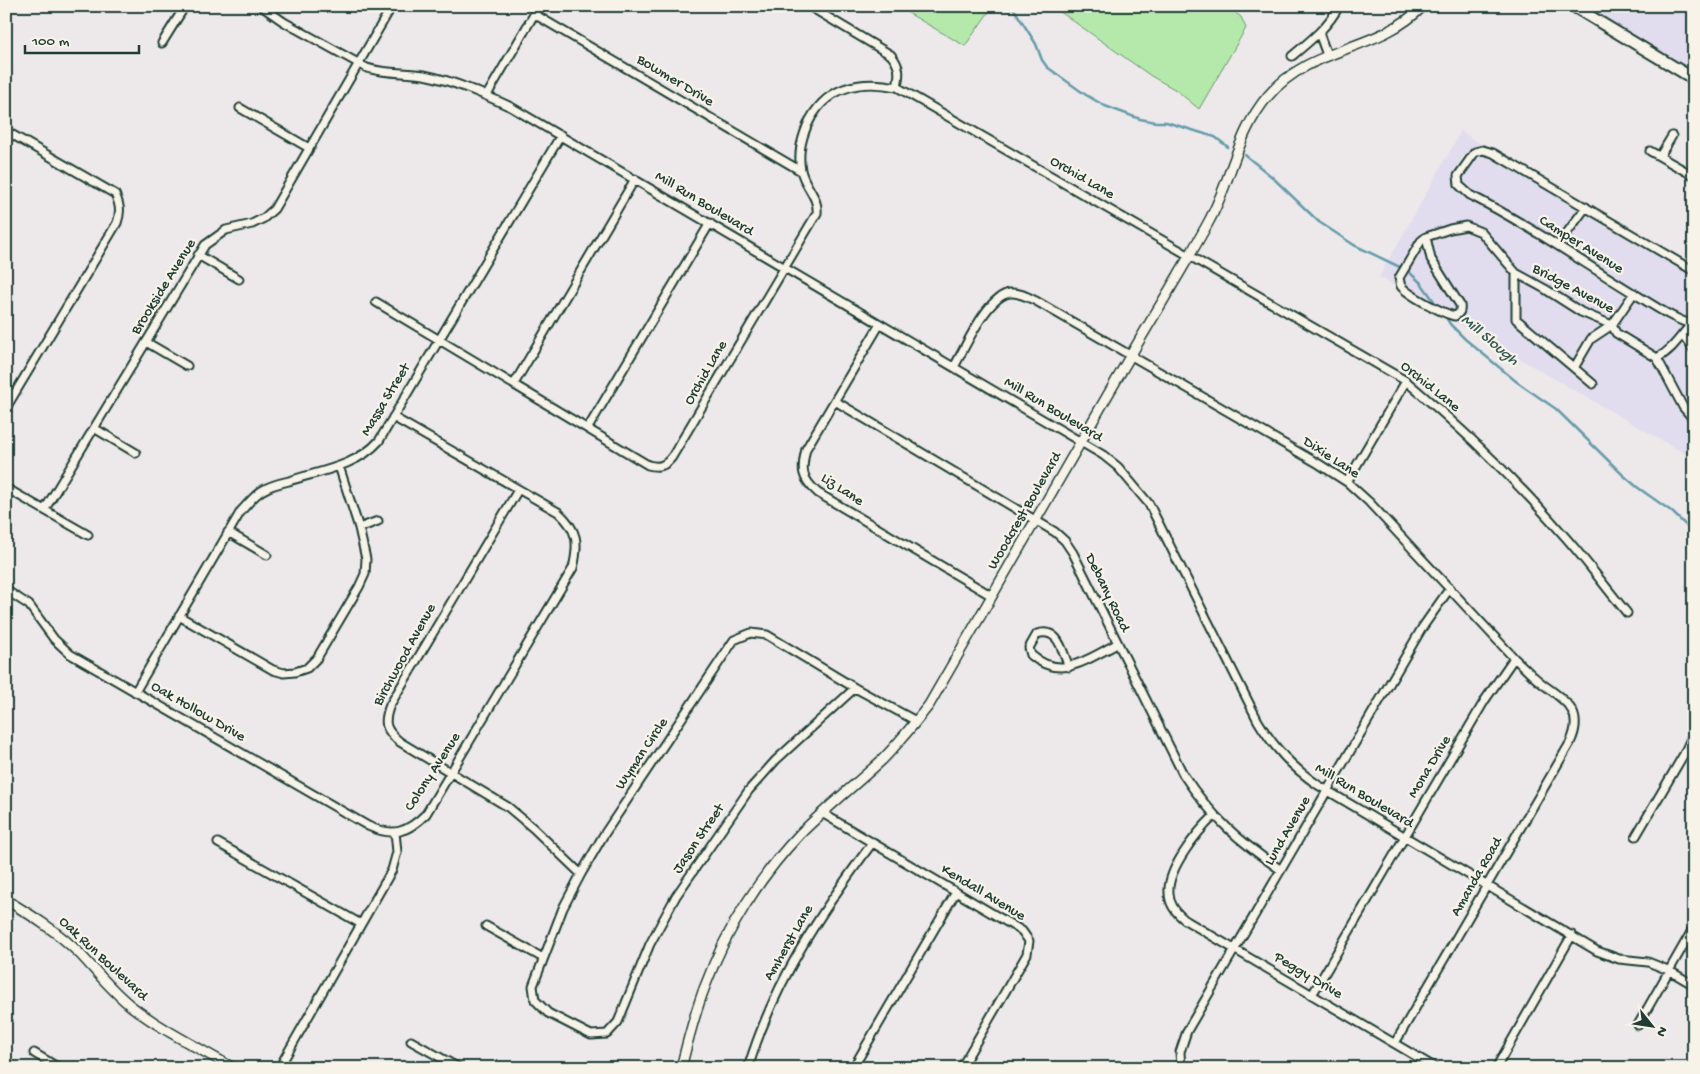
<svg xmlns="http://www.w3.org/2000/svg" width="1700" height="1074" viewBox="0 0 1700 1074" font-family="'Gochi Hand',sans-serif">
<rect width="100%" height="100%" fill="#ede9eb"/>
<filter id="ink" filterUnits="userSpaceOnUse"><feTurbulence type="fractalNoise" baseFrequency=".02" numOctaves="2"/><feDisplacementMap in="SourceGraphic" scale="10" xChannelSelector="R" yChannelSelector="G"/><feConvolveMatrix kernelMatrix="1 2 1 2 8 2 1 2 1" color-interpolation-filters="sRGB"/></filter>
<g filter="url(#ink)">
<path fill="#e1ddee" d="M1581 6H1694V74Z
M1461 131 1484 146 1480 145 1472 149 1462 157 1454 175V184L1453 185 1455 189H1457L1468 199 1561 251 1628 294 1610 320 1583 309 1548 286 1520 271 1484 229 1468 222 1448 225 1421 234 1395 276 1398 288 1379 277Z
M1484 154 1491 157 1579 208 1556 239 1472 192 1463 184 1464 170 1469 162 1477 156Z
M1587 213 1694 276V315L1689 320 1677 314 1616 279 1564 244Z
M1466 230 1478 235 1511 274V319L1513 322 1593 389 1599 383 1580 367 1594 342 1610 331 1614 337 1654 361 1679 410 1694 426V459L1450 319H1457L1462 316 1465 312 1464 305 1435 258 1432 239 1451 233Z
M1424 244 1427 261 1456 306V309L1454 312 1413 291 1405 284 1403 279Z
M1520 280 1543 292 1579 316 1603 326 1587 336 1573 362 1520 318Z
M1635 299 1684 326 1662 351 1656 354 1619 331 1617 326Z
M1683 342 1694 357V414L1686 406 1662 360 1668 357Z"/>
<path fill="#b4e9ab" stroke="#6a9370" d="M896 6H993L965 46Z
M1052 6H1226L1241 17 1246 28 1199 109 1176 90 1151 76Z"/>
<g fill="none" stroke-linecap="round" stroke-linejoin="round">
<path stroke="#669baa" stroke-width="2.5" d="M1012 6 1036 44 1042 60 1047 67 1086 95 1105 106 1140 119 1156 122H1166L1215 137 1228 147
M1245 155 1271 176 1319 222 1354 245 1408 271 1421 283 1439 308
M1444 314 1450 324 1465 339 1517 382 1556 409 1623 475 1637 487 1671 511 1694 533"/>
<defs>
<path id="minor" d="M261 6 284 22 367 68C386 74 405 72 424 75 454 81 483 94 511 107L1103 455 1118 467 1149 504 1258 721C1274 748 1292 767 1318 785L1597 951 1619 959 1648 962 1668 970 1694 985
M809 6 891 55C900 66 900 73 897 87
M534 14 801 171
M1319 33 1327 55
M162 43 185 6
M1292 56C1310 41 1328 27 1339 6
M487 95 539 6
M240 108 309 148
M6 131 115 194C120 205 121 212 117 223L6 408
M1650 151 1694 176
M1660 156 1672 136
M1426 237 1450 229 1466 226 1481 232 1516 273 1545 289 1581 312 1612 325 1616 333 1657 358
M1426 237 1431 259 1460 305C1461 311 1460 313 1455 316 1444 314 1408 295 1401 286 1400 284 1400 281 1399 278L1421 241Z
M1558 245 1586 207
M198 255 239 279
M1694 271 1493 153 1483 150 1475 152 1458 176 1459 185 1470 195C1527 224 1579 260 1633 293 1652 304 1672 319 1694 325
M1516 273V319L1593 384
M376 302 648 465C659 468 665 466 672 457L817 213C819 197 804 186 801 170 798 154 801 141 807 126 824 87 859 79 897 87L1406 381C1463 429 1518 482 1567 539 1588 563 1607 589 1627 613
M880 324 806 449C801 470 801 478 818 493L992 596
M1683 335 1694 350
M146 342 187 366
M1657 358 1683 407 1694 420
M1657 358C1673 350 1681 335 1693 322
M954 367C965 348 987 296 1010 293 1019 292 1028 297 1036 301L1319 464 1347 482 1369 502 1514 658C1523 666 1531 675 1540 682 1563 700 1586 710 1570 743L1395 1043
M1574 368 1591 339 1612 325 1634 293
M514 384 635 179
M835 401 1055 532 1065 541 1073 553 1183 774C1211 817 1239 841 1281 870
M94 428 136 453
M588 428 710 223
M1347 482 1406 381
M6 488 88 535
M518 490 390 705C383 723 385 730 400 742L508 807 533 828 581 874
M45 509 205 245 226 230 252 224 264 218 274 209 392 6
M359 528 378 521
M228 532 267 555
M6 590 29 605 54 639 70 654 368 826C393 837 407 833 426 814L573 568C579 543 578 530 558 512L393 417
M179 616 273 670 284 673 295 672 307 668 317 658 359 587 365 574 366 559 359 528 339 466
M1069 667C1062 651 1059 627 1037 634L1029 648 1031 655C1061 681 1087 659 1117 644
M855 688 776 760 749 790 676 896 650 944 618 1022 607 1034 591 1035 548 1013 535 1000 533 986 563 908 581 874 603 836 734 640 751 633 767 635 855 688 916 721
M135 692 241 511C248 504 254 495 263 490 271 485 280 483 289 481 320 471 357 466 379 441L561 135
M822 813 1022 931 1029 941 1027 954 961 1068
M1214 816C1197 832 1167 869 1169 893 1169 905 1176 913 1185 920L1436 1068
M1636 836 1684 754 1694 732
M218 843 361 924
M486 926 543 958
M1312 995 1485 700 1514 658
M1638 1025 1694 927
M411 1041 459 1068
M34 1053 59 1068
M279 1068 392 870 397 852 395 832
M748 1068C774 982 820 913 873 842
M853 1068 956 892
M1181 1068 1180 1052 1187 1031 1422 628 1450 588
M1496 1068 1572 935"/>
<path id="tertiary" d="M6 900C33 916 58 932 80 954 97 972 112 991 131 1006 162 1030 199 1048 233 1068
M681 1068C688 1040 695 1011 706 984 726 930 760 876 800 834 826 808 855 785 882 760 899 743 914 724 929 705 997 588 1065 471 1132 353 1157 310 1184 267 1208 223 1231 182 1237 132 1268 96 1311 45 1379 52 1423 6"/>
<path id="secondary" d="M1573 6 1694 79"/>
</defs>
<use href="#minor" stroke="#1f3d34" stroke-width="11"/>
<use href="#tertiary" stroke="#1f3d34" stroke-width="12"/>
<use href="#secondary" stroke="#1f3d34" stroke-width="14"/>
<use href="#minor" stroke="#f7f3e8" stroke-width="7"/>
<use href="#tertiary" stroke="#f7f3e8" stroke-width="9"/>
<use href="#secondary" stroke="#f7f3e8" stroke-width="10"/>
</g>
</g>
<g text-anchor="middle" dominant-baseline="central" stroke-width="4.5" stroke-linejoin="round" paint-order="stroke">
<g font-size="15" fill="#1f3d34" stroke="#f7f3e8">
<text transform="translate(675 81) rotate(31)">Bowmer Drive</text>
<text transform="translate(1082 178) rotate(30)">Orchid Lane</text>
<text transform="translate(704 204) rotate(31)">Mill Run Boulevard</text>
<text transform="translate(1581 245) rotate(32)">Camper Avenue</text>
<text transform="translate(164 287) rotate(-58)">Brookside Avenue</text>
<text transform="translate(1573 289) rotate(28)">Bridge Avenue</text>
<text transform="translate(706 373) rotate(-60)">Orchid Lane</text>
<text transform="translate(1430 387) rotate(39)">Orchid Lane</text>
<text transform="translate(386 400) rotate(-59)">Massa Street</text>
<text transform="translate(1053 410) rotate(31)">Mill Run Boulevard</text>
<text transform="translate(1331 458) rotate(33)">Dixie Lane</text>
<text transform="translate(842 490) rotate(33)">Liz Lane</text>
<text transform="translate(1025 511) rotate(-60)">Woodcrest Boulevard</text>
<text transform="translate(1107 593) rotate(64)">Debany Road</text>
<text transform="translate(405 655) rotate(-61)">Birchwood Avenue</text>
<text transform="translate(198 712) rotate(30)">Oak Hollow Drive</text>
<text transform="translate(642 754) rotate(-56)">Wyman Circle</text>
<text transform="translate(1430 767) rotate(-59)">Mona Drive</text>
<text transform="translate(433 772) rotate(-57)">Colony Avenue</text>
<text transform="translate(1364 796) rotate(31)">Mill Run Boulevard</text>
<text transform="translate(1288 831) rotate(-60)">Lund Avenue</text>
<text transform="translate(699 839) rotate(-56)">Jason Street</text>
<text transform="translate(1477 877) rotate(-60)">Amanda Road</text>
<text transform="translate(983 893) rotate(31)">Kendall Avenue</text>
<text transform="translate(789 943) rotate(-60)">Amherst Lane</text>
<text transform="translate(103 959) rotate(43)">Oak Run Boulevard</text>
<text transform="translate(1308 976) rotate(31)">Peggy Drive</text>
</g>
<g font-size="16" font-style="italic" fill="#375c5b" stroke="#f7f3e8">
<text transform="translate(1489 341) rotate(40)">Mill Slough</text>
</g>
</g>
<rect width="1700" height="1074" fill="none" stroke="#f7f3e8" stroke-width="25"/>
<rect x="12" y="12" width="1675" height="1049" fill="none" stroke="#1f3d34" stroke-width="2" filter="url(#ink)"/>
<g transform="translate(1652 1026) rotate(120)" stroke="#f7f3e8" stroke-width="4" paint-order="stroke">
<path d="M0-4L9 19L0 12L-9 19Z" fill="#1f3d34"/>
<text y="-8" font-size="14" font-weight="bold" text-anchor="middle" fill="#1f3d34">N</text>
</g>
<path d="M25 45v8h114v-8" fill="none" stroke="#1f3d34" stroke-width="2.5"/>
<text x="32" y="45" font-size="15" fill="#1f3d34" stroke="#f7f3e8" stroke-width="4" paint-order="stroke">100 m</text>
</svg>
